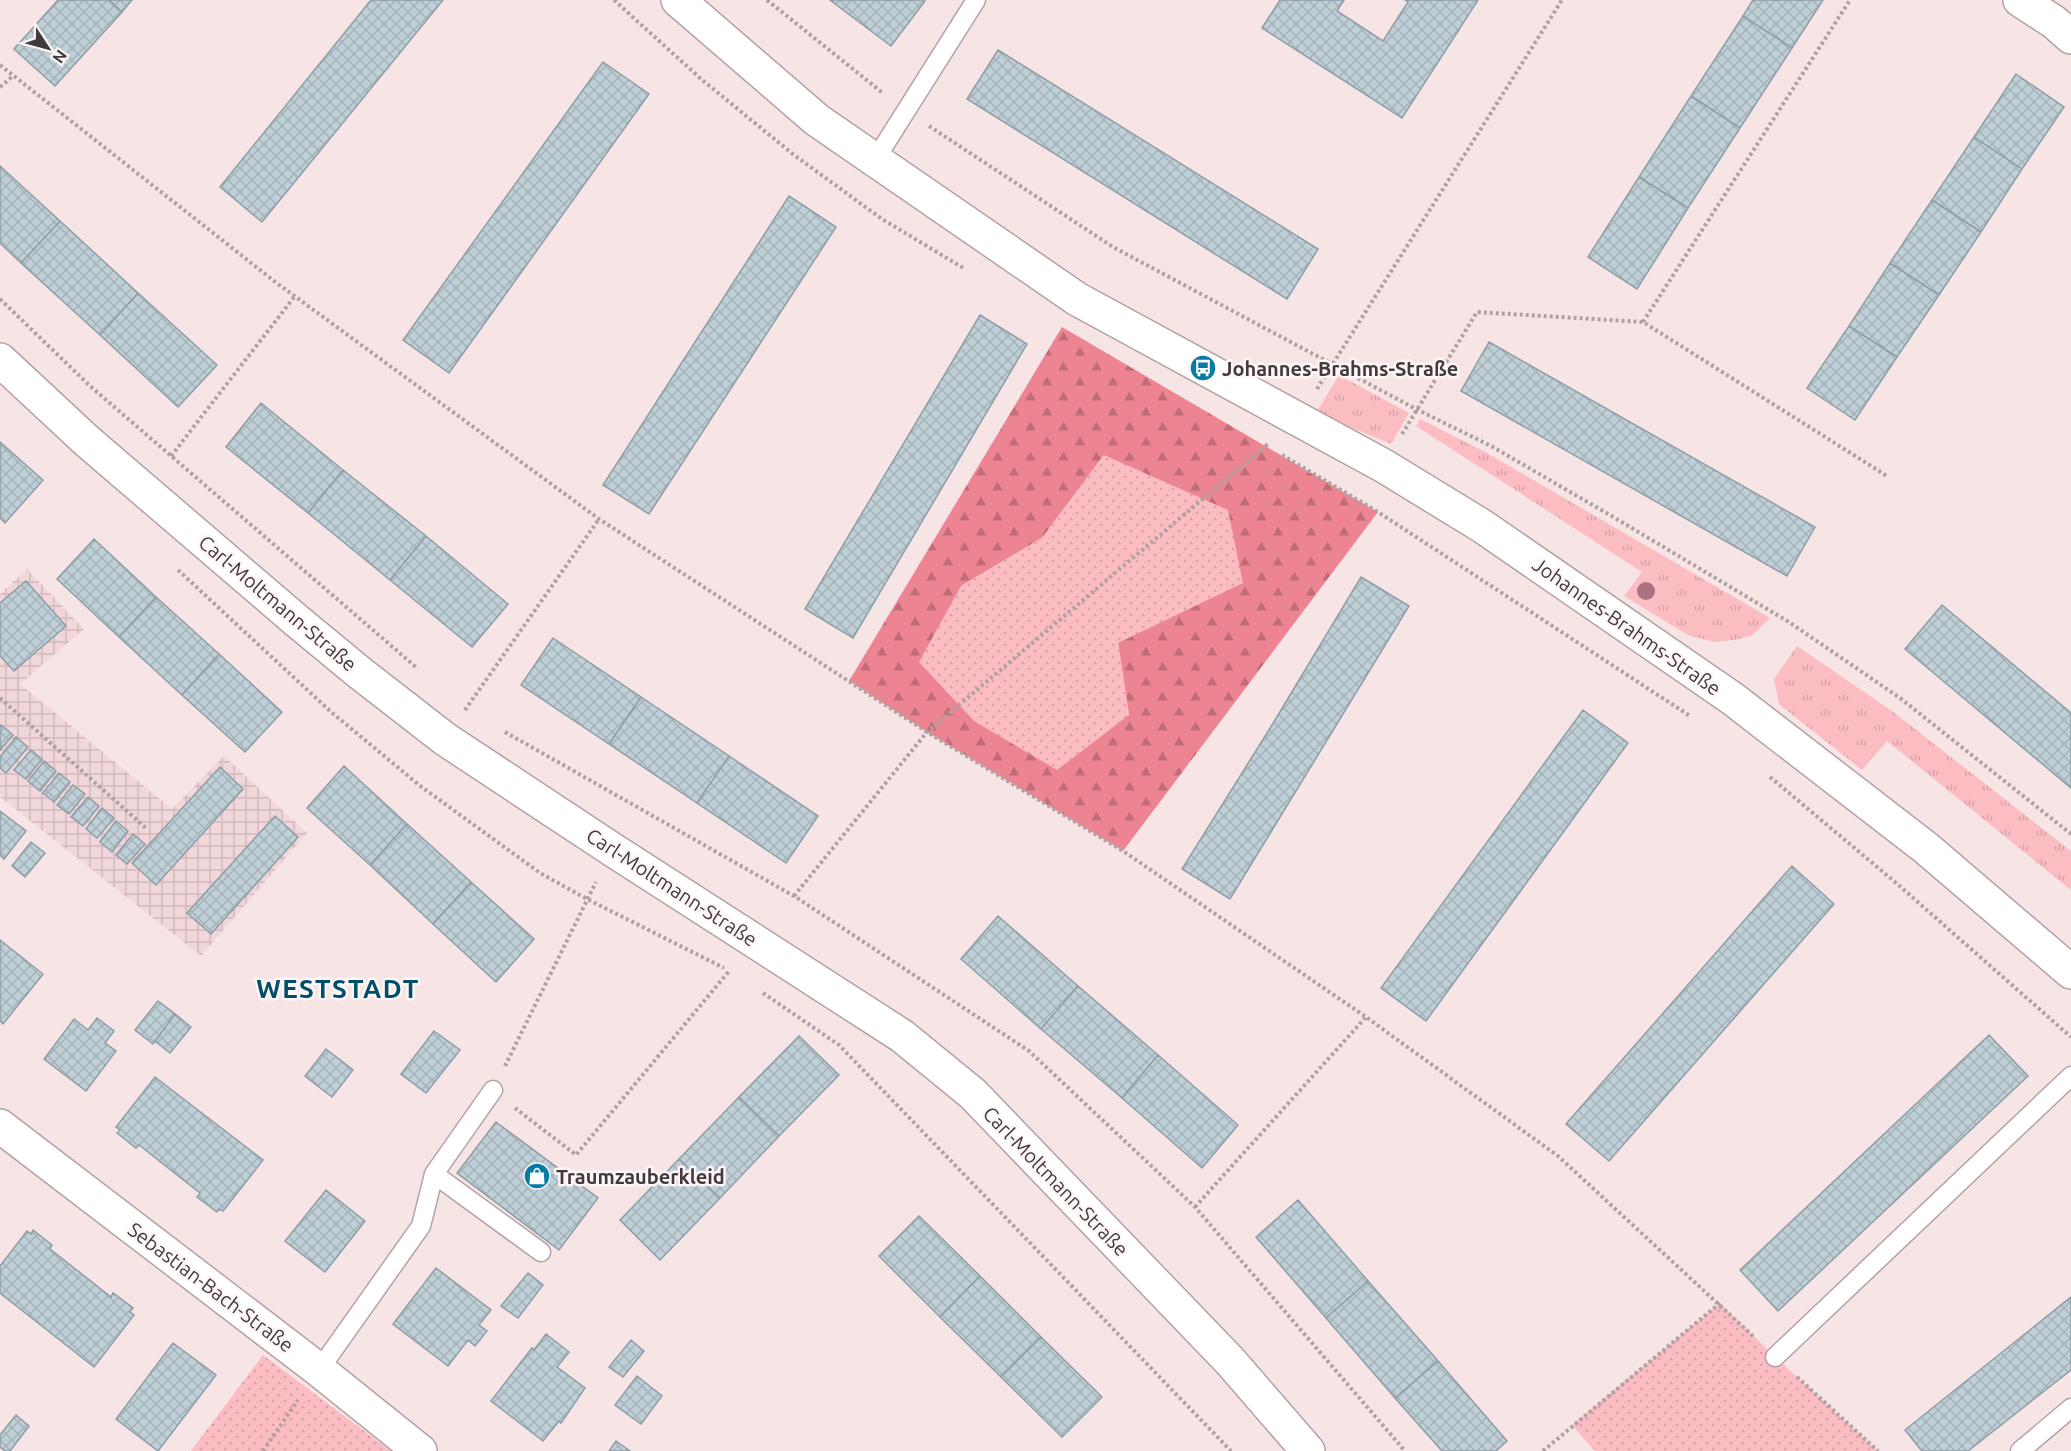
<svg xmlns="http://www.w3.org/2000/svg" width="2071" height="1451" viewBox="0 0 2071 1451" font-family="Ubuntu,sans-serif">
<defs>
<pattern id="industrial-grid" width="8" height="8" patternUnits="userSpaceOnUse" patternTransform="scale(1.5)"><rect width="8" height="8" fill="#f2d7da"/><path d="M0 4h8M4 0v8" fill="none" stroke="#d1b9bc"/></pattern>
<pattern id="grass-tufts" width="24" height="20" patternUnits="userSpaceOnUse" patternTransform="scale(1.5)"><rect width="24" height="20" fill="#fbbcc2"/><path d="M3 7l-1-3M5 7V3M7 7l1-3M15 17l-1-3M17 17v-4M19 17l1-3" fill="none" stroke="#d8a2a8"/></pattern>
<pattern id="forest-firs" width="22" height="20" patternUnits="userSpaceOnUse" patternTransform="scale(1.5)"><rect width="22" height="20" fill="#ec8492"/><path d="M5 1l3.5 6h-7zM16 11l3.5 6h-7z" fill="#c16d78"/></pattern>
<pattern id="park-dots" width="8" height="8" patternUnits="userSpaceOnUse" patternTransform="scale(1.5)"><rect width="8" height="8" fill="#fbbcc2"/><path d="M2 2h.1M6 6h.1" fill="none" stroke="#d8a2a8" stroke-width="1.8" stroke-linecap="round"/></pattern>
<pattern id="building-cross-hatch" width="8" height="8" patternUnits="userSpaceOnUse" patternTransform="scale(1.5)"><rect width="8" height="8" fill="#bfcfd7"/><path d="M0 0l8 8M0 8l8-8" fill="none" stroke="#a5b2b9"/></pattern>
</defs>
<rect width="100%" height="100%" fill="#f7e5e6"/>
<path fill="url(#industrial-grid)" d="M27 569 84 629 20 684 172 809 224 756 307 833 201 956 0 797V594Z"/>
<path fill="url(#grass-tufts)" d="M1339 375 1409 413 1391 444 1316 413Z
M1420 419 1487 453 1770 618 1751 636 1734 640 1714 642 1688 635 1624 596 1642 572 1416 426Z
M1797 646 1892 711 2071 851V890L1887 741 1862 770 1779 704 1774 679Z"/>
<path fill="url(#forest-firs)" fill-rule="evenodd" d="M1062 327 1378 512 1123 851 927 732 849 681ZM1104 455 1118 643 1129 715 961 586 1042 538Z"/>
<path fill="url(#park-dots)" d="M1104 455 1228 510 1243 583 1118 643 1129 715 1057 770 974 721 919 662 961 586 1042 538Z
M1720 1303 1775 1357 1878 1451H1595L1572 1425Z
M263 1355 391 1451H191Z"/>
<path fill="url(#building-cross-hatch)" stroke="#8e9da5" stroke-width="1.5" d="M58 0H109L122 12 55 86 14 49Z
M109 0H132L122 12Z
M371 0H443L262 222 220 187Z
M830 0H924L925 1 891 46Z
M1280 0H1344L1337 11 1383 41 1408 2 1405 0H1478L1402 118 1262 28Z
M1753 0H1823L1792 48 1743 16Z
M1743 16 1792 48 1740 128 1691 96Z
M998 50 1318 249 1287 299 967 99Z
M603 62 649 94 449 373 403 340Z
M2016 74 2064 107 2022 169 1974 137Z
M1691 96 1740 128 1688 208 1639 177Z
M1974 137 2022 169 1981 232 1932 200Z
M0 166 60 221 21 263 0 243Z
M1639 177 1688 208 1637 289 1588 257Z
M789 196 836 227 649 514 603 485Z
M1932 200 1981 232 1939 295 1890 263Z
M60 221 138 293 100 335 21 263Z
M1890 263 1939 295 1897 357 1849 326Z
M138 293 217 365 178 407 100 335Z
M980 315 1027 344 853 638 805 609Z
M1849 326 1897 357 1855 420 1807 388Z
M1489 342 1815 527 1787 576 1461 391Z
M261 403 343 470 308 513 226 447Z
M0 442 43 480 5 523 0 518Z
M343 470 426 536 390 580 308 513Z
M426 536 508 604 472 647 390 580Z
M94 539 156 597 119 637 57 579Z
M1361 577 1409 606 1230 899 1182 869 1272 725Z
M26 581 66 626 14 671 0 656V603Z
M156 597 219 654 182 695 119 637Z
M1942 605 2071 713V788L1905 649Z
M553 638 641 697 609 744 521 685Z
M219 654 282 712 245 752 182 695Z
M641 697 729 756 697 803 609 744Z
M1583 710 1628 743 1426 1021 1381 988Z
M1 725 13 735 0 750V727Z
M16 737 28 747 6 773 0 768V757Z
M31 750 42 759 26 779 14 770Z
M729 756 818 816 786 863 697 803Z
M44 761 56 771 40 791 28 781Z
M344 766 407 824 370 865 307 808Z
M220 767 243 789 156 885 132 863Z
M59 773 70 782 54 802 43 793Z
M73 785 85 794 69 814 57 805Z
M88 797 99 806 83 826 71 817Z
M102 808 114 818 97 838 86 829Z
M0 811 26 831 4 859 0 855Z
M275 816 298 837 211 934 187 913Z
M116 821 128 831 112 852 100 842Z
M407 824 471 882 433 924 370 865Z
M133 834 145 844 127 864 116 855Z
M31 842 45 853 25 877 12 866Z
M1792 866 1834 904 1609 1161 1566 1124Z
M471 882 534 939 496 982 433 924Z
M998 916 1078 986 1041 1029 961 959Z
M0 940 43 974 3 1024 0 1021Z
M1078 986 1158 1055 1122 1098 1041 1029Z
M158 1001 175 1014 153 1044 135 1030Z
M175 1014 191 1027 170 1053 155 1041Z
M97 1018 114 1031 105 1043 116 1051 86 1091 44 1059 74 1019 88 1030Z
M434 1031 460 1050 426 1093 401 1074Z
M1989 1035 2028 1076 1778 1311 1740 1270Z
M799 1036 839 1075 779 1136 739 1097Z
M326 1049 353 1070 332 1097 305 1076Z
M1158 1055 1238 1125 1202 1168 1122 1098Z
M155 1077 263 1160 223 1211 219 1209 217 1212 197 1197 200 1193 139 1145 136 1148 117 1133 120 1130 116 1127Z
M739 1097 779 1136 720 1198 679 1159Z
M496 1122 598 1198 559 1250 457 1173Z
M679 1159 720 1198 660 1260 620 1220Z
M326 1190 365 1221 325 1272 285 1241Z
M1298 1200 1368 1281 1326 1318 1256 1237Z
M919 1216 980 1276 940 1317 879 1256Z
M33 1230 52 1245 50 1249 111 1297 113 1293 133 1308 130 1312 134 1315 94 1367 0 1293V1266L27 1231 31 1234Z
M436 1268 491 1310 479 1325 487 1331 475 1346 468 1340 448 1366 393 1324Z
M528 1273 543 1285 518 1318 501 1306Z
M980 1276 1041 1337 1001 1377 940 1317Z
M1368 1281 1438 1361 1395 1398 1326 1318Z
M2071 1297V1370L1968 1451H1922L1905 1430Z
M546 1334 569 1352 557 1367 585 1388 561 1423 559 1421 543 1441 491 1401 532 1348 534 1350Z
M1041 1337 1102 1397 1062 1437 1001 1377Z
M631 1340 644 1351 623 1377 609 1367Z
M173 1343 216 1375 158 1451 116 1419Z
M1438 1361 1507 1441 1496 1451H1442L1395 1398Z
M637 1376 662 1396 641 1424 615 1405Z
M16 1415 29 1426 10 1451H5L0 1447V1435Z
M616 1441 630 1451H609Z"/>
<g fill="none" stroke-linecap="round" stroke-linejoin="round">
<defs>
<path id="service" d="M875 160 976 0
M434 1174 541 1252
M1775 1357 2071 1076
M319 1370 421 1226 434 1174 493 1090
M2020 1451 2071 1408"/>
<path id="minor" d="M678 0 817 120 1077 299 1384 466 1482 526 1733 699 1926 848 2071 972
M2020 0 2054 22 2071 37
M0 360 87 441 297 621 360 673 445 739 613 850 902 1036 973 1094 1230 1361 1308 1451
M0 1126 319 1370 420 1451"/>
</defs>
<use href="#service" stroke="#b3a2a3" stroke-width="21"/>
<use href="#minor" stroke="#b3a2a3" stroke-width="36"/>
<path stroke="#aea1a2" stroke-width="4" stroke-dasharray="3 3" stroke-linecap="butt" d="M614 0 701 79 794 155 882 219 965 269
M767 0 884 94
M0 65 274 281 599 519 927 732 1123 851 1366 1017 1558 1156 1754 1337
M0 87 13 76
M929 126 1113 247 1416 409 1491 446 1610 515 1789 622 1900 698 2071 834
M0 299 90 386 417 668
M1643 322 1850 0
M1317 389 1562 0
M1402 434 1477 312 1643 322 1887 476
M1282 455 1378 512 1690 716
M171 456 295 296
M178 570 330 711 419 785 540 873 587 899 724 968
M0 698 147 829
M465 710 599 519
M505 732 794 896 1029 1051 1195 1207 1405 1451
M1770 777 1895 882 2071 1037
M794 896 927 732 1269 443
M763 993 839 1045 1231 1451
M505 1066 596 882
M515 1108 576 1155 730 970
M1195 1207 1366 1017
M1797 1377 1878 1451
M263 1451 298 1400
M1543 1451 1720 1303"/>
<use href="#service" stroke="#fff" stroke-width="18"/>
<use href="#minor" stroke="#fff" stroke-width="33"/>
</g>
<circle fill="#ad717f" cx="1646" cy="591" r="9"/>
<defs>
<symbol id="bus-disc" viewBox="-11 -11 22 22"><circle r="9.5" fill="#047ca4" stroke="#fdf5f6"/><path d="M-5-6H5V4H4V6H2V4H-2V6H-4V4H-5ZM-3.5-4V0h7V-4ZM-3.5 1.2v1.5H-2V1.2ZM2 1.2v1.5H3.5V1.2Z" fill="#fff"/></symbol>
<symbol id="shop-disc" viewBox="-11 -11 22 22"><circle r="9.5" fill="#047ca4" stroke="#fdf5f6"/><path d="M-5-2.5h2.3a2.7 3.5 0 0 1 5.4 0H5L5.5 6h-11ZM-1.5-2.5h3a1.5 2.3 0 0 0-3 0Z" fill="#fff"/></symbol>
</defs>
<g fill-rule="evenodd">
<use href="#bus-disc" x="1188" y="353" width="30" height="30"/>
<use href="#shop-disc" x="522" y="1161" width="30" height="30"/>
</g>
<g text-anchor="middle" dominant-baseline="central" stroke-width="5" stroke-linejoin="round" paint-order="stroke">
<g font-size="20" font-weight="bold" fill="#413a3b" stroke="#fdf5f6" text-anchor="start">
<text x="1222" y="368">Johannes-Brahms-Straße</text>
<text x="556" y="1176">Traumzauberkleid</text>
</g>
<g font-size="20" fill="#413a3b" stroke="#fdf5f6">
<text transform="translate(278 603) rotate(40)">Carl-Moltmann-Straße</text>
<text transform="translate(1627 626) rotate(35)">Johannes-Brahms-Straße</text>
<text transform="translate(672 887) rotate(33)">Carl-Moltmann-Straße</text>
<text transform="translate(1056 1181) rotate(46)">Carl-Moltmann-Straße</text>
<text transform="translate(211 1287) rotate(37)">Sebastian-Bach-Straße</text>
</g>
<g font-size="26" font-weight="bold" letter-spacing="1.5" fill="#004f6a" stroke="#fdf5f6">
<text x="338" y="988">WESTSTADT</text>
</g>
</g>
<g transform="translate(48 48) rotate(126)" stroke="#fdf5f6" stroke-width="4.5" paint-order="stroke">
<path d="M0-4.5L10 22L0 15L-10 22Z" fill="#413a3b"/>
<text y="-9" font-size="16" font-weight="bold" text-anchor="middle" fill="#413a3b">N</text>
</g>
</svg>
